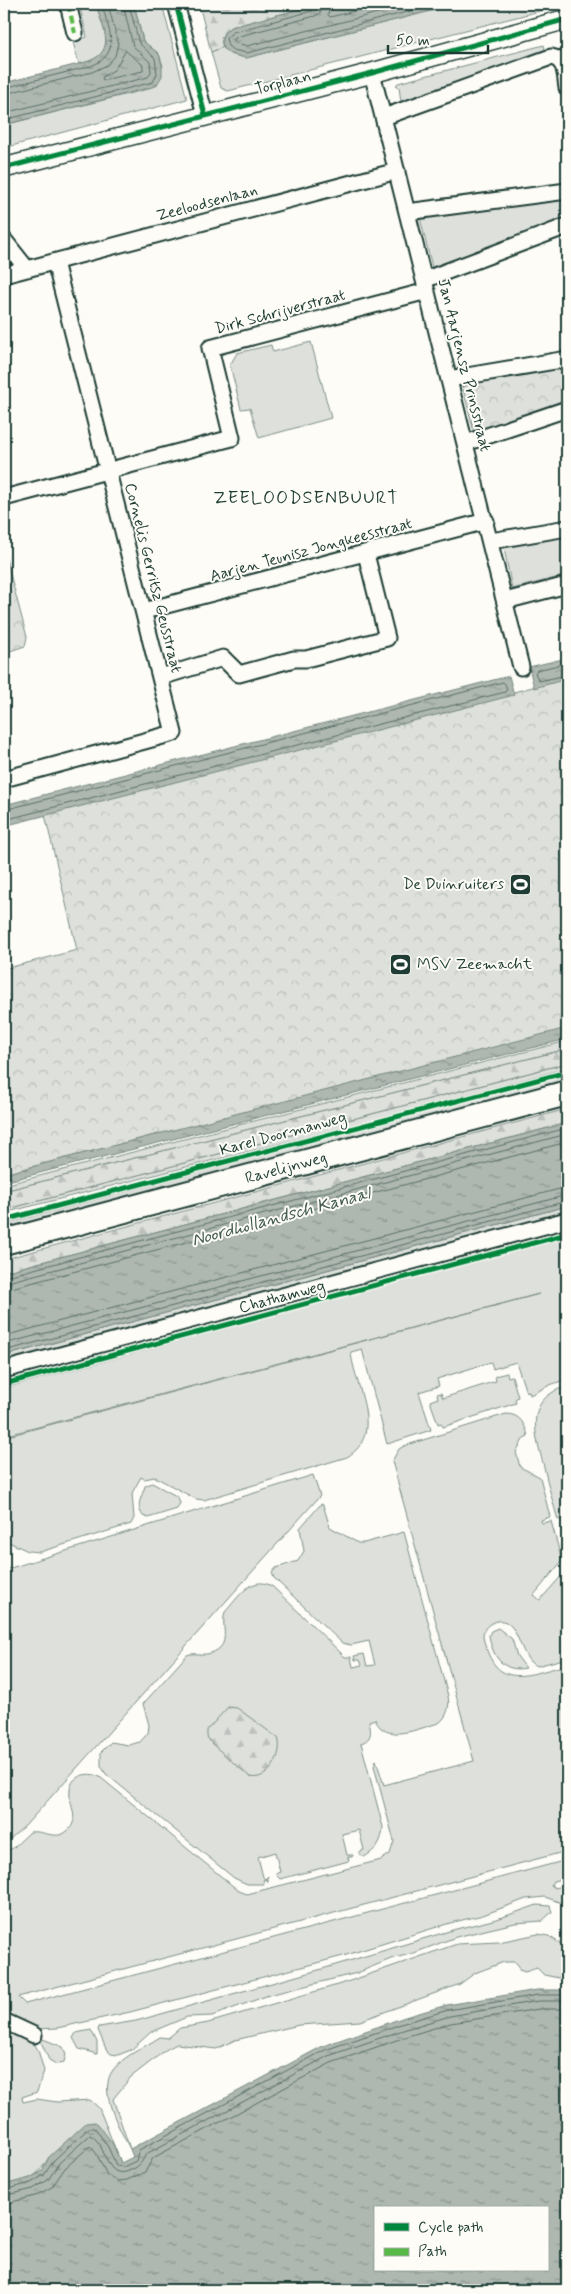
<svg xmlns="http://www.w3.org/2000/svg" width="571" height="2294" viewBox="0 0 571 2294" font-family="Mynerve,sans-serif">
<defs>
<pattern id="forest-firs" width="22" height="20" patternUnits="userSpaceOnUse" patternTransform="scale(1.25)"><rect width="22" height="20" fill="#dde0db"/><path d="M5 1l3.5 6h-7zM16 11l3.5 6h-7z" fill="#bdc1bd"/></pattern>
<pattern id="park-crowns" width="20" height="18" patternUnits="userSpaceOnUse" patternTransform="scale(1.25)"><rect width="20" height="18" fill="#dde0db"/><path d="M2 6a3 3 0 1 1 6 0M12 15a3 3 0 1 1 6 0" fill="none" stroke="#bdc1bd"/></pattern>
<pattern id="water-ripples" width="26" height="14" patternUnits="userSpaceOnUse" patternTransform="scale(1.25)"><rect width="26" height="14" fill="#aeb8b1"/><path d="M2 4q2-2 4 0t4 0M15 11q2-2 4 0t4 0" fill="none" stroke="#8d9791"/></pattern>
</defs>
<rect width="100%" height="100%" fill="#fdfcf7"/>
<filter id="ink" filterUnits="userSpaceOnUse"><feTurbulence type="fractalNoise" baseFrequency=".02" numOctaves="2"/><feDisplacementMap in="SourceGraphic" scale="10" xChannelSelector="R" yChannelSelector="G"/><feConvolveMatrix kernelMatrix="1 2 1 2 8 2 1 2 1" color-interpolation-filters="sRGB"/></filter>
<g filter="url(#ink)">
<path fill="#dde0db" stroke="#7e8e88" d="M79 4H96C105 36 120 54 79 64L73 42 87 37Z
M134 4H162L187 99 4 148V125L148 89 163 66 159 54 143 41Z
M458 4H567L228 91 221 88 211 52 223 47 230 54 246 58Z
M544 45 546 53 541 52 401 103 399 87 396 85 398 83Z
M567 197V220L432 267 420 218Z
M311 342 331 418 259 438 250 408 241 409 230 365 237 353 271 345 273 352Z
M567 533V575L512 589 503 543Z
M567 1041V1049L4 1191V1185Z
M567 1063V1068L349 1126 4 1213V1210Z
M567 1075V1083L4 1233V1224Z
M567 1206V1214L4 1364V1356Z
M567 1227V1231L4 1381V1377Z
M567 1237V1379L550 1385 530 1395 529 1391 526 1392 516 1362 493 1369 491 1362 437 1379 439 1386 419 1392 431 1430 387 1444 362 1349 351 1352C354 1385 386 1434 347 1457L204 1500 196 1499 155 1477 144 1479 141 1477 132 1493 134 1518 131 1524 40 1552 28 1551 4 1540V1437L539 1294 4 1436V1388Z
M507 1373 508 1377 512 1376 518 1397 515 1399 516 1403 443 1427 441 1423 438 1424 430 1401 438 1398 437 1394 441 1393 443 1398 496 1381 495 1376Z
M567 1386V1518L558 1520C553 1503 548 1485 544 1467 535 1433 523 1400 567 1386Z
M506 1414C520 1414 525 1424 528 1436L524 1438 516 1452 520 1467 540 1477 550 1517 541 1520 542 1523 551 1521 562 1561 534 1595 540 1600 564 1573 567 1581V1658L537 1666C517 1661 520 1607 490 1624 485 1627 483 1631 483 1637 496 1692 525 1675 567 1665V1674L563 1675 567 1691V1851L18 1997 25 2004 567 1860V1878L553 1881 551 1885 555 1888 567 1885V1905L545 1897 526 1899 483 1915 450 1923 343 1956 130 2012 57 2028 37 2029 4 2016V1852L13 1848 30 1832C42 1830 56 1840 66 1832 82 1820 68 1806 70 1790 71 1775 89 1771 100 1777L239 1891 247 1894 381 1860 390 1854 394 1841 374 1766 376 1760 384 1785 474 1761 392 1461 399 1449 404 1446Z
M313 1475 320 1496 25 1826 4 1844V1570Z
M152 1483 178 1497 180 1503 177 1509 148 1518 143 1516C135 1505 142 1497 145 1486Z
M321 1504 323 1505 330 1527 358 1543H364L404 1532 448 1696C450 1706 448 1716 439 1723 419 1728 385 1745 375 1719L369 1721C371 1731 373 1739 361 1743L383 1827C382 1841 377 1850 364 1857L360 1854 359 1852 364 1850 359 1830 342 1834 347 1855H353L352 1857H348L349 1861 280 1879 275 1874 280 1872 275 1852 258 1857 263 1877 265 1879 268 1876V1882L267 1879 263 1880 264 1884H247L234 1878 106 1774 101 1766V1752L111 1742 128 1745 140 1742 148 1733 149 1725 143 1704 187 1655C195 1652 203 1656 211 1653 233 1645 220 1628 225 1612 238 1598 252 1573 273 1587L345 1657H351L353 1667 362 1665 360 1660H355L354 1656 364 1654 367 1666 375 1665 369 1641 351 1645 342 1643 274 1578 272 1573 276 1568 298 1561 304 1551 300 1528Z
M498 1628 512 1639 517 1656 526 1668C503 1673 492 1656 489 1635L491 1631Z
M537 1905 550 1906 552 1912 542 1921 515 1923 456 1937 414 1953 391 1959 357 1973 269 1995 212 2016 187 2017 151 2032 131 2050 118 2055 111 2054 106 2049 98 2030 99 2027 136 2021 322 1969 456 1929 497 1919Z
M538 1934 549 1936 567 1948V1974L561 1975 559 1978 544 1975 537 1968 525 1972 519 1970V1966L515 1962H504L475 1973 460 1984 360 2021 299 2025 235 2040 216 2049 177 2044 167 2049 131 2077 113 2099 130 2149C120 2129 97 2091 113 2070 123 2056 145 2047 160 2037L168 2038 180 2028 208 2023 344 1983 457 1944 499 1942Z
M4 2025 32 2040 38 2050 44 2071 37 2092 22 2097 23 2102 37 2099 57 2102 90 2100 99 2108 121 2163 113 2144 49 2157C36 2180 29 2179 4 2185Z
M91 2030 97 2042V2054L79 2049 73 2038 76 2033Z
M43 2039 63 2047 66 2054 64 2062 56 2064 49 2060 41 2042Z"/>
<path fill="url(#forest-firs)" stroke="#7e8e88" d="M199 4H320L231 27C223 32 219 38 223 47L211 52Z
M567 1049V1063L4 1210V1191Z
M567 1109V1123L4 1272V1259Z
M228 1707 237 1708 278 1738C284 1753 269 1782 250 1777L212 1744 207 1737V1730Z"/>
<path fill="url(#park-crowns)" stroke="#7e8e88" d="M567 364V399L474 432 461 381Z
M4 551 27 637 25 646 4 653Z
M567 678V1029L4 1174V969L77 950 45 815Z"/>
<path fill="url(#water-ripples)" stroke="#75877f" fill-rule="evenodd" d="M96 4H134L143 41 159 54 162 65V76L156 86 4 125V83L90 61C117 49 102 27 96 4Z
M320 4H458L246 58 230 54 224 49C220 39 222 33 231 27Z
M567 658V679L534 688 529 667Z
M509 676 514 695 4 826V805Z
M567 1028V1039L4 1182V1174Z
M567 1123V1206L4 1356V1272Z
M537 1990H567V2290H4V2185L30 2178 42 2171 49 2157 86 2123 95 2122 98 2124 113 2144 121 2163 133 2157 130 2149 323 2046 405 2017 447 2005ZM375 2208H547V2270H375Z"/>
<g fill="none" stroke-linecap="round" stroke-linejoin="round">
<path stroke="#586e66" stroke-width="1" d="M316 4 312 11 233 32 226 38 228 46 233 50 247 53 438 4
M323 4 321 12 315 16 236 37 233 42 247 46 413 4
M330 4 328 15 330 17 383 4
M126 51 143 65V71L103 80 102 77 114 70Z
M4 88 91 66C123 53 108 30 102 4
M4 94 92 72 107 65 115 56 118 43 108 4
M4 113 148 77 151 72 150 62 133 46 123 4
M4 120 153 82 157 74 155 58 139 43 129 4
M567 663 537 670 535 673 539 681 567 675
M4 810 503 682 505 684 507 689 505 692 4 820
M4 1277 567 1128
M4 1283 567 1134
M4 1290 567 1142
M4 1336 567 1187
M4 1344 567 1195
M4 1351 567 1201
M4 2190 31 2183 44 2175 54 2160 89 2128H95L108 2147 116 2165 123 2167 136 2161 139 2150 325 2050 407 2022 448 2010 538 1995H567
M4 2196 33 2189 48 2180 59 2163 90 2135C108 2143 104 2183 131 2170 140 2166 142 2162 146 2154L328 2056 409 2028 450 2016 538 2001H567
M4 2204 35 2196 52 2187 65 2168 90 2146 96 2153 107 2175 118 2181 127 2180 145 2172 153 2158 331 2063 411 2035 451 2023 539 2009H567"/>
<defs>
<path id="minor" d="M68 4 75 33
M176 4 205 115
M372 73 521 667
M384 117 551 57C566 59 565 75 567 88
M407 212 567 191
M4 240 27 269
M4 275 397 171
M424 280 567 226
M449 379 567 359
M466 443 567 409
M4 498 232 438 210 348 427 291
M491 541 567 528
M505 601 567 585
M144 611 486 521
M161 677 223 658 239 674 294 659H306L387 638 366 554
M4 779 174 733 55 262
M4 1370 567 1220
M4 2021 34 2035"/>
<path id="tertiary" d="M4 168 372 73 567 19"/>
<path id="primary" d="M4 1242 567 1093"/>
</defs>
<use href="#minor" stroke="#1f3d34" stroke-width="19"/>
<use href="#tertiary" stroke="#1f3d34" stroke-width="22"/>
<use href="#primary" stroke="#1f3d34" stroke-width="28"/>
<use href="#minor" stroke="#fdfcf7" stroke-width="15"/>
<use href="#tertiary" stroke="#fdfcf7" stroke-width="19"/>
<use href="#primary" stroke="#fdfcf7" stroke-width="24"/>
<path stroke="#58b947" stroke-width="4" stroke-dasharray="8 4" stroke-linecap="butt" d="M68 4 75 33"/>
<defs>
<path id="cycleway" d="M176 4 205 115
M4 168 372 73 567 19
M4 1220 567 1072
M4 1384 567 1234"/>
</defs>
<use href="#cycleway" stroke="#fdfcf7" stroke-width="8"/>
<use href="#cycleway" stroke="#00873e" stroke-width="5"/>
</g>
</g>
<defs>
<symbol id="stadium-square" viewBox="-11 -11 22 22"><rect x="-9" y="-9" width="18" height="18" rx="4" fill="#1f3d34" stroke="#fdfcf7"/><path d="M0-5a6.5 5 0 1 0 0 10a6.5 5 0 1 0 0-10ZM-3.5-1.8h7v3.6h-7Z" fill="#fff"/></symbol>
</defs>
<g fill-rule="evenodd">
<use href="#stadium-square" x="508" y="872" width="25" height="25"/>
<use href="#stadium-square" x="388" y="952" width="25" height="25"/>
</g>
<g text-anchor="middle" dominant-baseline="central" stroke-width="4" stroke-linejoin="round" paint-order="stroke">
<g font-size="16" fill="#1f3d34" stroke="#fdfcf7">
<text transform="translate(283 83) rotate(-14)">Torplaan</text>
<text transform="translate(207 203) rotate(-15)">Zeeloodsenlaan</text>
<text transform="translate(280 312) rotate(-15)">Dirk Schrijverstraat</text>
<text transform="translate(464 365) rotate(76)">Jan Aarjensz Prinsstraat</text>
<text transform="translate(311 550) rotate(-15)">Aarjen Teunisz Jongkeesstraat</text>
<text transform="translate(153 578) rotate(76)">Cornelis Gerritsz Geusstraat</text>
<text transform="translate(283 1134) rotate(-15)">Karel Doormanweg</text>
<text transform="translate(286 1168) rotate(-15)">Ravelijnweg</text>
<text transform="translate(282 1297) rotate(-15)">Chathamweg</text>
</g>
<g font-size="16" fill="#1f3d34" stroke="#fdfcf7" text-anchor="end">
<text x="504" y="884">De Duinruiters</text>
<text x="417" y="964" text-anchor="start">MSV Zeemacht</text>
</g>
<g font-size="18" letter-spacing="1" fill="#1f3d34" stroke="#fdfcf7">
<text x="306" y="498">ZEELOODSENBUURT</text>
</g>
<g font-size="18" font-style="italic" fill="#435c53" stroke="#fdfcf7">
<text transform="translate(281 1217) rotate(-15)">Noordhollandsch Kanaal</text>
</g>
</g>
<rect width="571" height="2294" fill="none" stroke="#fdfcf7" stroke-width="20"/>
<rect x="10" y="10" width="551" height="2274" fill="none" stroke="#1f3d34" stroke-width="2" filter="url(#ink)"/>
<rect x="374" y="2206" width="175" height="65" fill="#fdfcf7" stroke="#a4b0a9"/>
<rect x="384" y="2223" width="25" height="8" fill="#00873e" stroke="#a4b0a9"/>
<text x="418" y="2232" font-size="15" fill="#1f3d34">Cycle path</text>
<rect x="384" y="2248" width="25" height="8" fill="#58b947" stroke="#a4b0a9"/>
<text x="418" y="2256" font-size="15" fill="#1f3d34">Path</text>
<path d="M388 45v8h100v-8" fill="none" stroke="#1f3d34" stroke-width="2.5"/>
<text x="396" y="45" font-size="15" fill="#1f3d34" stroke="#fdfcf7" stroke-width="4" paint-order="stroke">50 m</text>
</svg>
